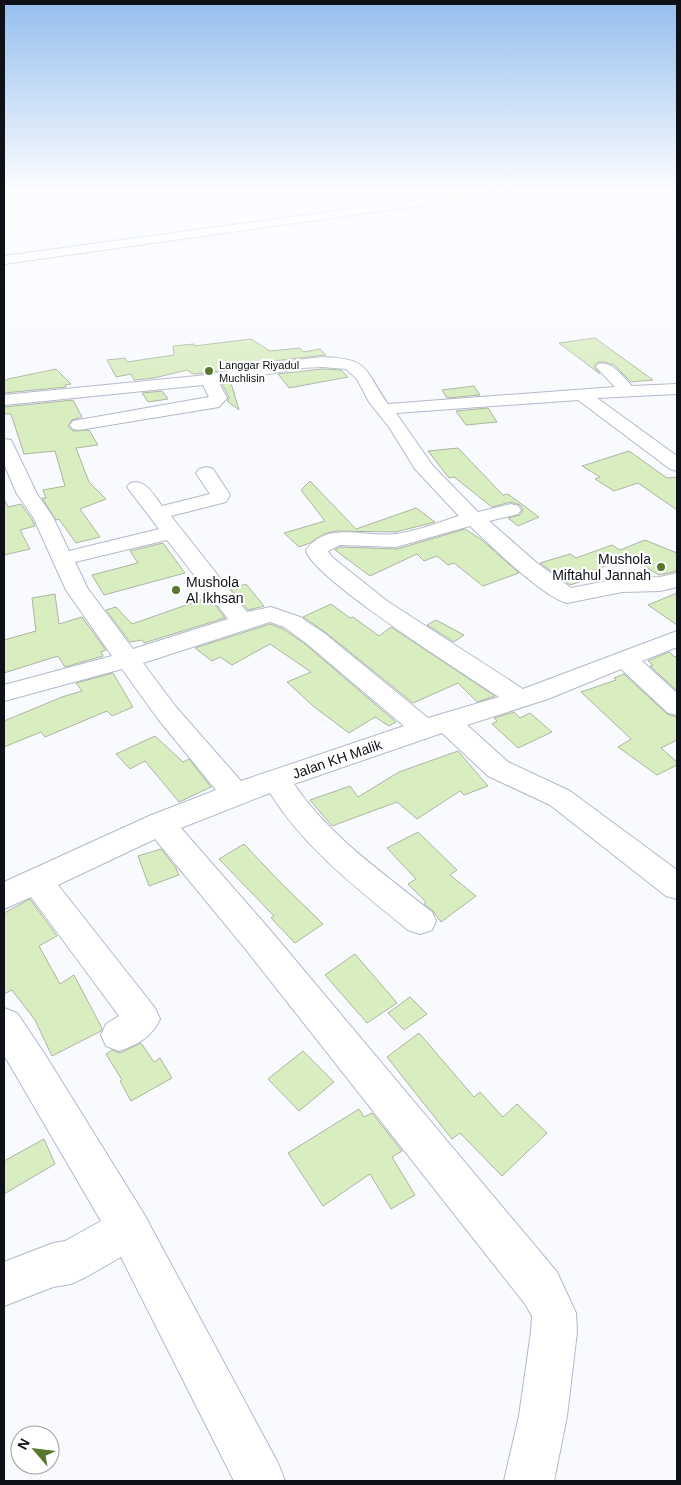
<svg xmlns="http://www.w3.org/2000/svg" width="681" height="1485" viewBox="0 0 681 1485" font-family="Helvetica,sans-serif">
<rect width="100%" height="100%" fill="#f8fafe"/>
<path fill="#d8edc0" stroke="#acb5a3" d="M595 338 653 380 631 382 614 365 604 362H598L594 366 600 374 559 343Z
M251 339 270 351 300 348 303 352 320 349 326 355 282 360 207 373 193 374 187 370 154 378 134 380 131 374 116 377 107 360 125 358 127 362 174 355 173 346 194 344V346Z
M56 369 71 384 65 385 66 387 4 393V381L8 379Z
M322 369 341 370 348 377 289 388 278 374Z
M231 383 239 410 227 401 229 397 222 384Z
M474 386 480 395 447 398 442 390Z
M162 391 168 399 148 402 142 393Z
M73 400 82 417 72 420 68 426 73 431 89 430 98 445 76 448 89 482 106 499 80 509 100 537 76 543 59 519 56 520 42 498H46L43 490 65 486 55 451 24 454 11 414H4V407Z
M488 408 497 422 466 425 456 411Z
M458 448 503 495 508 494 539 517 518 526 508 518 520 515 523 510 520 505 511 502 492 507 454 477 449 478 428 451Z
M629 451 667 478 677 477V510L638 483 614 491 595 479 600 477 582 466Z
M310 481 356 529 416 508 435 522 396 532 335 531 324 534 310 543 299 547 284 533 325 521 301 490Z
M4 499 8 507 21 504 31 518 35 526 20 530 30 549 4 555Z
M465 529 482 540 519 573 483 586 454 563 448 565 437 556 424 561 417 554 370 576 335 550 340 547 397 549Z
M645 540 677 553V571L659 575 629 557 592 571 598 576 570 585 540 563 570 554 576 558 612 545 620 550Z
M163 543 185 573 104 595 92 575 138 563 130 551Z
M246 584 264 606 248 610 231 589Z
M677 593V625L648 605Z
M55 594 59 624 82 617 106 650 101 652 103 656 65 667 58 656 4 673V640L36 631 32 598Z
M209 597 225 618 144 643 142 640 130 642 106 610 116 607 132 624Z
M331 604 350 618 353 617 379 636 391 627 495 696 477 702 458 683 413 703 325 632 303 617Z
M436 620 464 635 454 642 427 625Z
M270 624 283 629 305 644 396 722 389 726 375 717 349 733 313 706 287 682 311 672 270 644 232 665 220 657 212 661 195 648Z
M669 652 675 657 677 656V691L650 666 653 665 648 661Z
M113 673 133 707 112 716 107 711 45 737 41 732 4 747V721L62 697 82 691 76 683Z
M624 674 667 714 677 717V740L661 748 677 762V765L657 775 618 747 631 739 581 692 616 680 614 678Z
M514 712 520 718 530 713 552 732 518 748 492 724 497 721 494 718Z
M155 736 183 762 189 759 211 787 179 802 145 761 130 769 116 754Z
M458 751 488 786 464 795 460 791 417 819 397 802 332 826 310 800 350 786 358 797 399 772Z
M418 832 457 870 450 875 476 896 441 922 433 911 424 904 426 902 408 884 416 879 387 848Z
M244 844 279 881 323 924 295 943 271 918 274 916 219 859Z
M161 849 176 868 179 875 149 886 138 856Z
M30 899 57 936 39 946 60 984 74 975 102 1028 101 1031 52 1056 35 1020 12 990 4 994V913Z
M355 954 397 1003 367 1023 325 975Z
M410 997 427 1014 404 1030 388 1013Z
M419 1033 474 1097 480 1092 503 1117 517 1104 547 1133 502 1176 460 1133 452 1139 387 1057Z
M141 1043 154 1062 160 1058 172 1078 131 1101 120 1081 122 1080 106 1054 112 1050 120 1053Z
M303 1051 334 1082 299 1111 268 1079Z
M359 1109 364 1117 372 1113 402 1151 392 1157 415 1195 391 1209 370 1174 323 1206 288 1153Z
M44 1139 55 1164 4 1194V1161Z"/>
<g fill="none" stroke-linecap="round" stroke-linejoin="round">
<defs>
<path id="minor" d="M518 189H547L542 192 395 209 4 264V256L395 203Z
M322 357C372 359 363 369 388 404L615 387 596 367 598 364C612 360 623 377 632 386L677 384V394L597 398 677 456V471L670 469 578 400 396 413 433 466 478 512 511 504 518 506 521 510 518 514 489 521 537 563 571 588 622 578 660 577 677 573V587L660 591 622 592 567 603C543 597 490 545 470 526L396 547 340 545 328 551 332 557 387 601 523 689 677 631V647L642 661 677 693V715L668 713 621 669 548 699 467 725 508 762 570 791 677 870V899L666 896 550 805 488 776 442 733 294 784C329 836 383 873 432 912L436 921 432 930 420 934 408 930C358 889 305 849 270 793L181 828 271 931 557 1272 576 1313 577 1332 567 1416 554 1481H504L519 1416 531 1332 532 1316 525 1304 247 951 155 839 58 885 155 1008 160 1019C151 1038 138 1044 119 1051L106 1046 101 1035 106 1024 119 1016 31 897 4 909V882L149 816 216 790 158 719 122 669 4 701V685L112 656 66 590 33 517 17 494 4 464V439L11 440 13 444 37 494 53 517 69 551 159 529 127 487 130 483C146 479 153 494 162 506L210 494 196 473 199 469 206 467 213 469 230 495 226 502 171 516 247 612 271 607 300 617 324 633 428 718 499 697C468 676 310 577 306 550 327 520 366 538 396 534 418 531 439 522 459 516L415 469 389 427 369 402 357 379 346 369 322 367 302 368 219 383 227 398 219 407 79 430 73 429 70 425 73 421 209 397 203 385 4 405V395L207 375 282 362ZM167 540 228 619 133 649 88 589 75 562ZM270 622 284 627 306 643 404 726 241 781 176 707 143 663Z
M4 1008 17 1013 44 1053 144 1214 278 1463 285 1481H234L121 1257 86 1277 71 1284 53 1287 4 1306V1262L53 1243 65 1241 101 1221 4 1055Z"/>
</defs>
<use href="#minor" stroke="#b1b9ca" stroke-width="2"/>
<use href="#minor" fill="#fff" fill-rule="evenodd"/>
</g>
<linearGradient id="sky" x2="0" y2="1"><stop stop-color="#95beee"/><stop offset="0.48" stop-color="#fcfdff"/><stop offset="1" stop-color="#fcfdff" stop-opacity="0"/></linearGradient>
<rect width="681" height="396" fill="url(#sky)"/>
<g fill="#59772c" stroke="#fff" stroke-width="2">
<circle cx="209" cy="371" r="5"/>
<circle cx="661" cy="567" r="5"/>
<circle cx="176" cy="590" r="5"/>
</g>
<g text-anchor="middle" dominant-baseline="central" stroke-width="4.5" stroke-linejoin="round" paint-order="stroke">
<g font-size="11" fill="#0e1117" stroke="#fff" text-anchor="start">
<text x="219" y="365">Langgar Riyadul<tspan x="219" dy="13">Muchlisin</tspan></text>
</g>
<g font-size="14" fill="#0e1117" stroke="#fff" text-anchor="end">
<text x="651" y="559">Mushola<tspan x="651" dy="16">Miftahul Jannah</tspan></text>
<text x="186" y="582" text-anchor="start">Mushola<tspan x="186" dy="16">Al Ikhsan</tspan></text>
</g>
<g font-size="14" fill="#0e1117" stroke="#fff">
<text transform="translate(337 759) rotate(-19)">Jalan KH Malik</text>
</g>
</g>
<rect width="681" height="1485" fill="none" stroke="#0e1117" stroke-width="10"/>
<g transform="translate(35 1450) rotate(298)"><circle r="24" fill="#ffffff" stroke="#9fa0a2"/>
<path d="M0-4L9 19L0 12L-9 19Z" fill="#59772c"/>
<text y="-8" font-size="14" font-weight="bold" text-anchor="middle" fill="#0e1117">N</text>
</g>
</svg>
